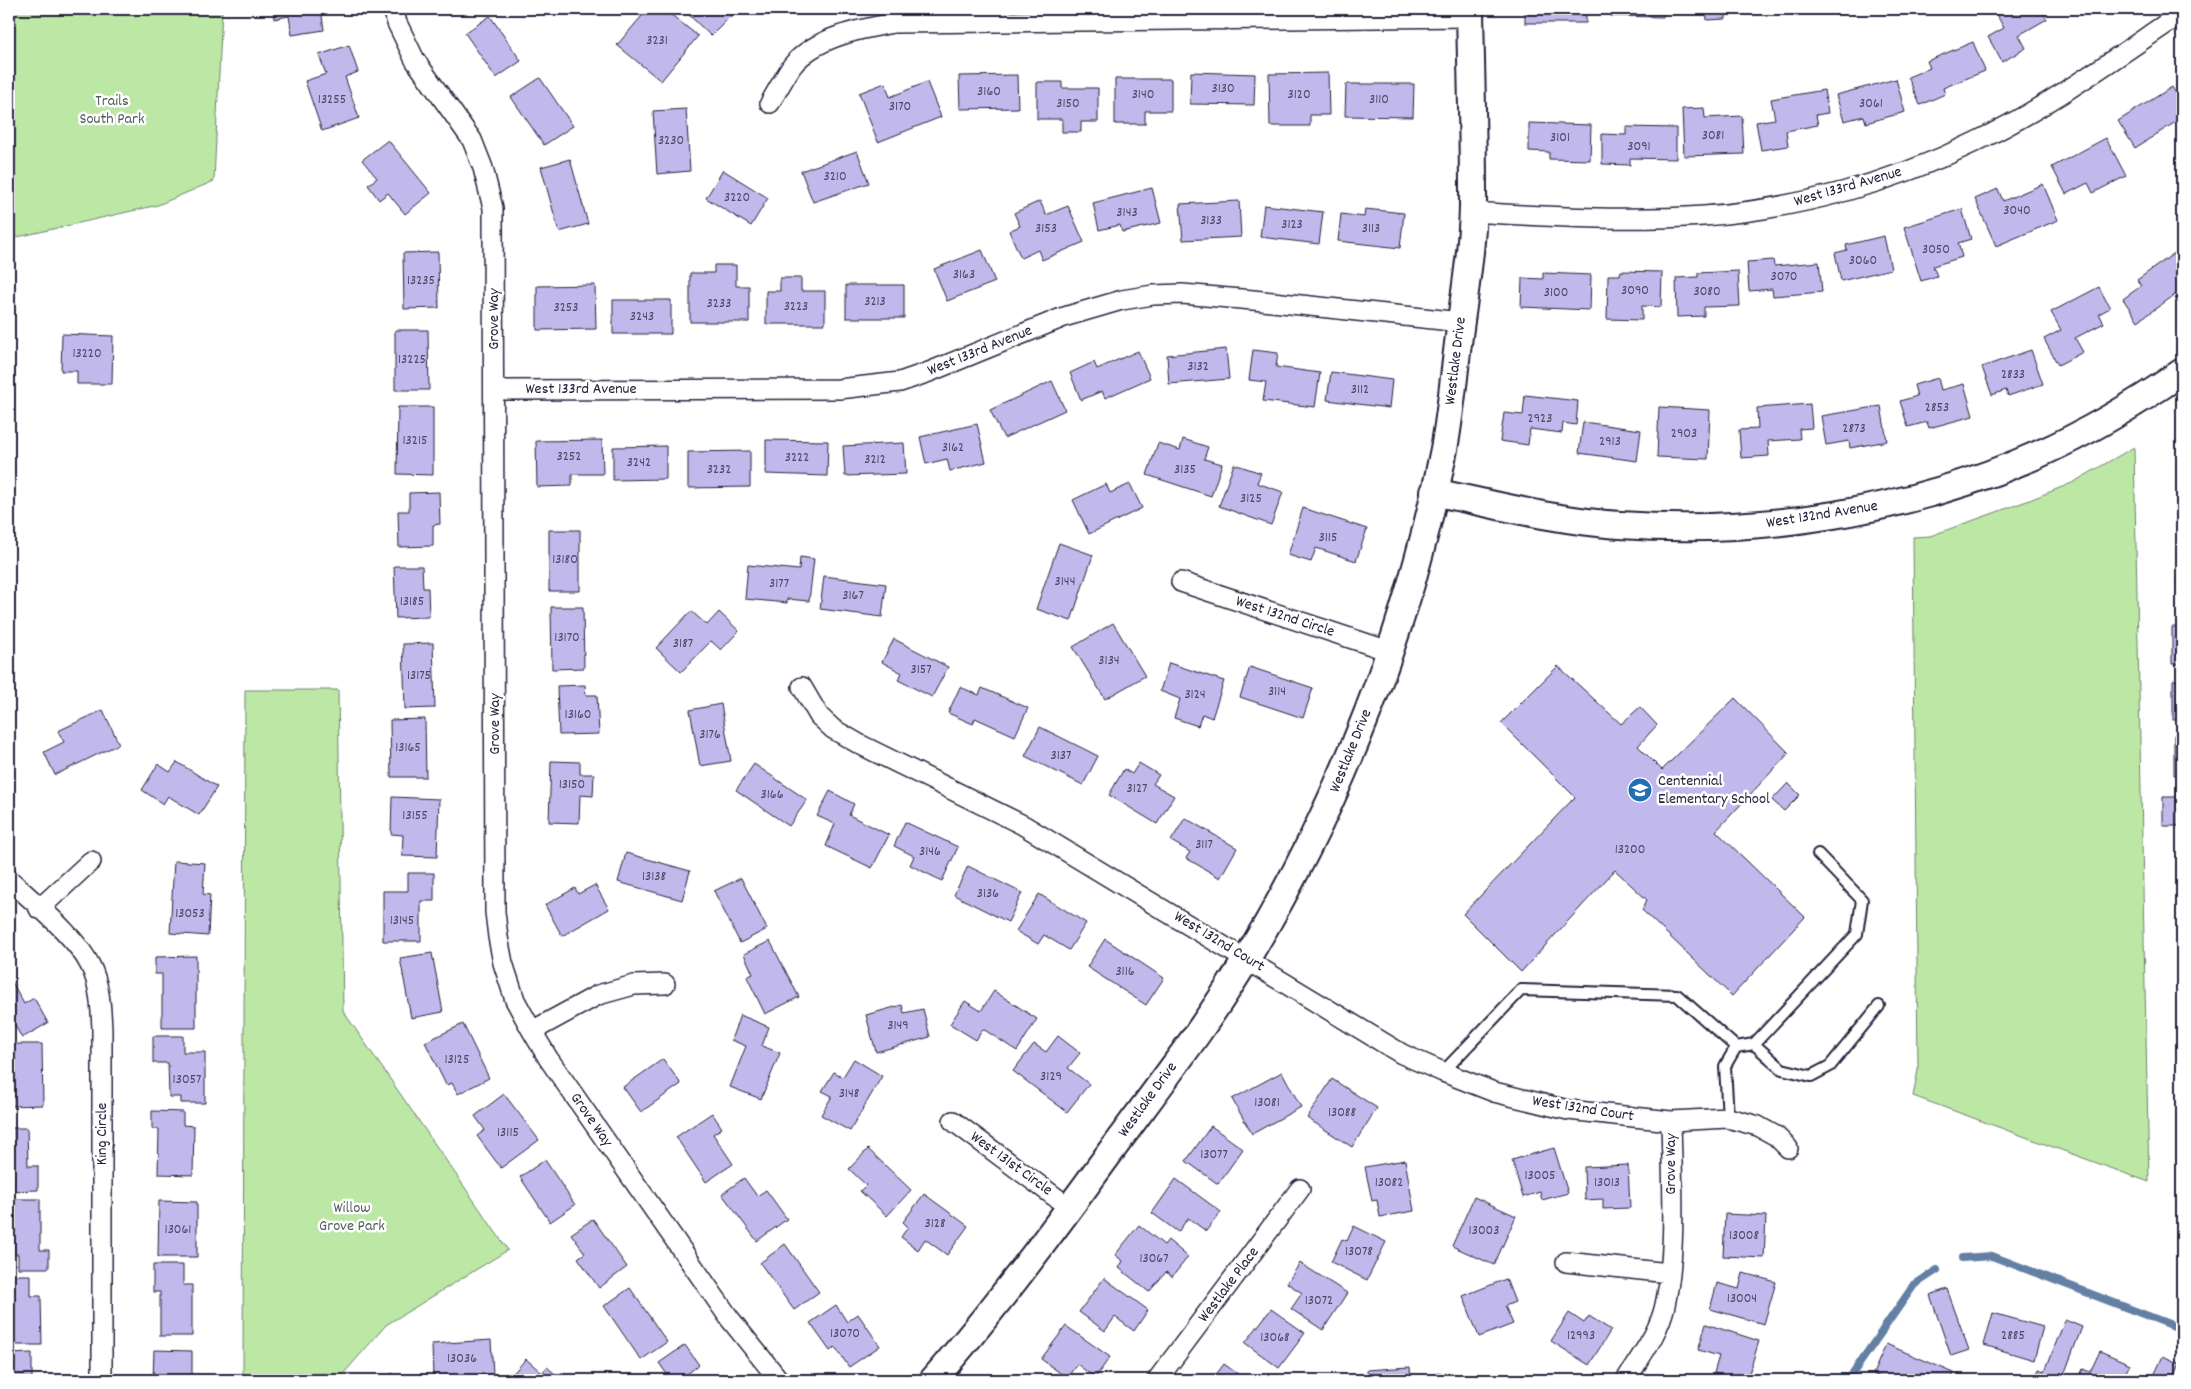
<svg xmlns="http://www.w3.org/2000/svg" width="2191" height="1389" viewBox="0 0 2191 1389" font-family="Dekko,sans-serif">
<rect width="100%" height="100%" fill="#fff"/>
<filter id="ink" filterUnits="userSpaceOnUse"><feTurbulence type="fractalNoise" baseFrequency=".02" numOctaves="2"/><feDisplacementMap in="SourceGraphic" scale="10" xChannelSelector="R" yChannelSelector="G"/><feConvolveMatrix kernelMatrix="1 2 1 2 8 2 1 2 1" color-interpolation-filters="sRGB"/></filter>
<g filter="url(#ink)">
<path fill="#bce7a4" stroke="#6f8470" d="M9 9H222L214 181 158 205 9 239Z
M2134 447 2149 1182 1913 1096 1918 1070 1913 537 1930 536 2027 501 2072 483Z
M245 690H338L343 1011 508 1250 386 1325 338 1380H243Z"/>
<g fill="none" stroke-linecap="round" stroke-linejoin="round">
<path stroke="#6480a4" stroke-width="8" d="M1962 1258 1992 1256 2182 1329
M1848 1380 1914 1285 1937 1270"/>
</g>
<path fill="#c1b9eb" stroke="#22223b" d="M273 9H321L324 30 292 35 289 16 274 19Z
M648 9H664L698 36 661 81 617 45Z
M689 9H738L711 36 686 12Z
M1525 9H1586V23H1525Z
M1611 9H1663V17L1611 16Z
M1682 9H1743L1726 10V19L1707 20 1706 11 1683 12Z
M1997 9H2045L2042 11 2047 19 2019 35 2026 48 2002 62 1988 37 2004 28 1994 10Z
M490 16 521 61 496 78 465 33Z
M1973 42 1985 71 1943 88 1945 94 1920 105 1908 77 1930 68 1927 61Z
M349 45 358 72 345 77 359 118 322 131 305 81 326 74 319 55Z
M1191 72 1255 74 1254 105 1190 104Z
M1328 73 1329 115H1310V126H1270L1269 74Z
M1017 75 1018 108 960 109 959 76Z
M540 78 573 126 544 145 511 97Z
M1115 79H1171V111H1145V124H1115Z
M1896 79 1905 112 1866 123 1864 116 1844 121 1836 95Z
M927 82 941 117 878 142 859 93 885 83 890 97Z
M1037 82H1062V88H1098V122H1081V132H1062V119H1037Z
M1346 84H1414L1413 117 1345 116Z
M2172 87 2182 104V118L2135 148 2118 121Z
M1824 90 1828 113 1816 115 1818 125 1786 131 1788 146 1761 150 1756 122 1775 119 1771 99Z
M1704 108 1705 118 1742 116 1744 154 1684 156 1682 109Z
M686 109 690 171 657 174 653 111Z
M1529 123 1591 125 1590 160 1549 159V152L1529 151Z
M1626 127 1676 128V159L1630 158V165L1602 164V134L1626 135Z
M2106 138 2126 176 2093 193 2088 183 2066 194 2052 167Z
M388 140 431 193 405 214 388 193 379 200 368 185 377 178 362 160Z
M857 151 869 183 813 202 801 171Z
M570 159 588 224 559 232 541 167Z
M723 170 768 198 751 226 706 198Z
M2043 184 2058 220 1996 246 1975 199 1998 189 2003 201Z
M1152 188 1161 223 1122 232 1120 225 1099 230 1093 203Z
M1040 201 1046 215 1068 206 1084 242 1042 260 1038 250 1021 258 1009 231 1020 226 1014 213Z
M1239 201 1241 237 1183 240 1180 204Z
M1264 205 1323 212 1319 244 1260 237Z
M1365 209 1404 213 1400 248 1338 241 1341 214 1364 217Z
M1962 209 1971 239 1958 243 1962 257 1933 266 1937 276 1921 281 1904 227Z
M1884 236 1891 269 1841 281 1835 253 1847 250 1846 245Z
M982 250 995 282 947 301 934 269Z
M438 252 439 308 404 309 403 253Z
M2176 252 2182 261V290L2138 321 2123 299 2141 286 2137 280Z
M1773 260 1774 266 1819 262 1822 292 1773 296 1772 289 1749 291 1747 262Z
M714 265H736V286H749V322H690V273H714Z
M1621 271 1662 272 1661 307 1642 306V320L1607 319 1608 275H1620Z
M1738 271 1740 306 1704 307V316L1677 317 1676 278 1698 277V273Z
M1543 273 1591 275 1590 310 1521 307 1522 278 1543 279Z
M780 278H801V291H825V324H766V291H780Z
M595 285 596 329 537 330V286Z
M846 285H904V318H846Z
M2099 287 2110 308 2099 314 2104 323 2075 338 2083 352 2058 365 2044 339 2061 330 2051 312Z
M613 300H671V334H613Z
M395 330H428L429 390H395Z
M62 334 113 336 112 384H77V371H61Z
M1226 349 1229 379 1169 384 1167 355Z
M1253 350 1278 353 1276 367 1320 373 1315 407 1263 401 1266 382 1249 380Z
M2031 350 2043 384 2008 396 2006 390 1992 395 1982 367Z
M1138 351 1150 378 1105 398 1102 391 1081 400 1070 373 1094 362 1097 369Z
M1331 372 1392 380 1389 408 1327 400Z
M1938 378 1941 390 1964 384 1973 416 1929 428 1927 422 1908 427 1900 401 1917 396 1914 385Z
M1052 381 1065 410 1004 438 990 410Z
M1525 395 1578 401 1576 425 1563 423 1562 433 1530 429 1528 445 1500 441 1504 413 1523 415Z
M1810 404 1812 428 1799 429 1800 439 1768 441 1769 456 1741 458 1739 430 1758 429 1757 408Z
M1881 406 1887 441 1850 448 1849 441 1826 445 1821 416Z
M398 407H433V475L397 474Z
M1659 407 1710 410 1708 459 1657 457Z
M1583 422 1641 430 1637 461 1579 453Z
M977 424 986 462 950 471 947 459 926 464 920 437Z
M1183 439 1208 447 1204 459 1222 464 1211 496 1147 475 1158 443 1180 450Z
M602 440 603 474H572V486L537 487 536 441Z
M766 440 828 441 827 476 766 474Z
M904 443 906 474 845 476 843 446Z
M666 446V479L613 480V447Z
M750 451V487L688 488V452Z
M1234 464 1261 473 1257 483 1283 492 1271 525 1219 506Z
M1106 484 1110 493 1130 484 1142 508 1089 534 1073 500Z
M439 492 440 524 433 525V546L399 547 398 511H409V493Z
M1303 508 1367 529 1356 561 1316 548 1311 562 1288 555Z
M549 530H580V591H549Z
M1059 543 1093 555 1071 621 1036 609Z
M2182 556V583L2177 582Z
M800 557 814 559 809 601 787 599V603L745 599 748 565 799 570Z
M394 566H422L423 588H428L429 617 396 618Z
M824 576 886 584 882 617 820 609Z
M551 607H583L584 668 552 669Z
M691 611 707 625 719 612 739 631 721 650 711 641 681 672 656 648Z
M1113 623 1145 676 1105 699 1073 647Z
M2172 627H2182V664H2172Z
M894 639 948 667 932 697 898 680 902 673 882 662Z
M433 643 435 708 405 709 403 644Z
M1169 663 1224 681 1212 718 1202 714 1198 726 1174 718 1180 699 1160 691Z
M1558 666 1621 724 1640 707 1657 725 1638 746 1662 770 1735 698 1789 753 1716 831 1805 917 1732 996 1642 910 1647 900 1615 870 1521 972 1463 914 1575 797 1501 723Z
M1250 667 1313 688 1303 718 1240 697Z
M2173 680H2182V720H2173Z
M585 685 586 695H597L599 734 559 735 557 686Z
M960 687 979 695 982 688 1028 708 1015 736 975 718 973 724 948 713Z
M721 704 731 761 700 766 690 710Z
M103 710 119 744 55 775 44 752 64 742 58 731Z
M425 719 426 777H391L390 720Z
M1040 727 1098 756 1083 785 1025 756Z
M2174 735H2182V775H2174Z
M551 761 580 762V774H594L593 796 580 795 579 823 549 822Z
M177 762 217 787 199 815 168 796 163 804 142 790 158 764 170 772Z
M1139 763 1159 775 1153 784 1174 796 1157 824 1109 795 1124 769 1132 774Z
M754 764 807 800 789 826 736 790Z
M1788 783 1800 795 1784 811 1772 800Z
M2177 790H2182V826H2163V797H2177Z
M830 791 854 804 849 815 889 835 872 868 826 846 835 824 817 816Z
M392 797 439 799 437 857 402 856 403 835 391 834Z
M1185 818 1237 848 1220 878 1186 858 1190 852 1171 841Z
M905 822 958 847 942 881 910 865 914 856 894 846Z
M626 853 690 871 682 900 618 882Z
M174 861 205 863 203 894 210 895 208 936 170 933Z
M968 866 1022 893 1008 922 954 895Z
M408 873H434V901H421V941H383V891H408Z
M741 878 767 929 740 943 714 891Z
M595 885 609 909 562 936 545 905 575 888 578 894Z
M1039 894 1086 923 1069 950 1044 935 1038 944 1016 931Z
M1105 939 1164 978 1146 1005 1087 967Z
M770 941 799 997 765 1014 747 977 753 974 744 954Z
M432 953 443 1012 411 1018 400 958Z
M196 956V1028H162V974H155V957Z
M9 976 24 1004 34 998 48 1023 22 1038 13 1022 9 1024Z
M994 991 1037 1019 1017 1051 983 1029 976 1040 950 1024 965 1001 981 1011Z
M902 1005 904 1013 923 1009 930 1037 876 1052 866 1015Z
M740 1015 769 1027 762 1046 780 1053 761 1099 730 1087 746 1046 731 1040Z
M463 1024 489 1078 458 1094 452 1083 446 1085 425 1042Z
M153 1036H183V1052H205V1103H181V1097H169L168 1063H153Z
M1058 1036 1080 1053 1068 1068 1089 1084 1067 1112 1013 1071 1034 1044 1046 1052Z
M11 1044H42L43 1105 9 1106V1064H12Z
M663 1059 681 1084 641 1112 623 1087Z
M854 1059 882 1076 850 1131 821 1115 832 1096 822 1091 834 1072 843 1077Z
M1282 1072 1301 1107 1252 1134 1232 1099Z
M1332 1079 1377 1108 1352 1147 1307 1118Z
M504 1094 539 1140 501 1168 477 1136 485 1130 475 1116Z
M2182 1110V1149L2177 1111Z
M152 1111 183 1112V1125L194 1126 193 1175 158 1174 159 1129H152Z
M712 1113 722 1128 713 1134 733 1164 706 1182 676 1137Z
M1211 1126 1243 1149 1218 1184 1186 1161Z
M9 1128H27L28 1166H38V1190L9 1191Z
M1554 1148 1568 1193 1542 1200 1540 1192 1523 1197 1512 1160Z
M868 1149 911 1190 887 1216 860 1191 866 1185 849 1169Z
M545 1160 575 1205 550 1222 520 1177Z
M1405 1160 1414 1211 1380 1217 1377 1200 1372 1201 1365 1167Z
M1628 1165 1630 1208 1603 1209V1199L1585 1200 1584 1167Z
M744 1178 757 1196 766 1190 787 1219 757 1241 722 1194Z
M1176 1179 1221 1212 1206 1231 1188 1218 1178 1232 1152 1213Z
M924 1194 968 1226 947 1255 925 1239 918 1250 901 1237 908 1227 903 1222Z
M1474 1197 1516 1216 1494 1265 1452 1246Z
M9 1199H40V1250H49V1268H18V1254H9Z
M159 1201 197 1202V1257H158Z
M1725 1214 1766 1216 1764 1258 1723 1256Z
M593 1219 627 1267 599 1288 578 1258 585 1253 571 1234Z
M1139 1225 1164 1245 1168 1240 1188 1257 1172 1277 1166 1272 1149 1292 1119 1268 1123 1261 1115 1255Z
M1354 1226 1386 1242 1367 1280 1331 1262 1342 1239 1347 1241Z
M785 1244 819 1292 794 1310 760 1263Z
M1300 1263 1347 1293 1323 1330 1291 1309 1302 1293 1287 1283Z
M153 1265H183V1285H192V1336H160V1292H153Z
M1743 1273 1776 1282 1764 1324 1710 1309 1717 1283 1739 1289Z
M9 1275H31V1296H41L42 1345H11V1323H9Z
M1104 1278 1148 1310 1134 1331 1115 1317 1105 1331 1079 1312Z
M1506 1279 1515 1302 1505 1306 1513 1324 1479 1337 1463 1296Z
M630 1288 667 1342 641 1360 604 1306Z
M1947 1289 1969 1350 1951 1356 1930 1295Z
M836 1305 847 1322 858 1314 880 1346 849 1367 835 1347 830 1351 810 1323Z
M1271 1309 1305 1333 1279 1368 1245 1343Z
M1569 1313 1584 1323 1589 1316 1611 1330 1589 1365 1551 1341Z
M1993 1313 2043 1327 2034 1360 1984 1345Z
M2065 1320 2082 1327 2062 1380H2042L2036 1377 2039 1369 2045 1371Z
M1706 1324 1759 1341 1747 1380H1738L1714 1373 1719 1356 1698 1350Z
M1066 1326 1110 1357 1095 1378 1077 1364 1067 1378 1041 1359Z
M491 1340 493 1374 433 1378 432 1344Z
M1886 1344 1954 1373 1951 1380H1887L1873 1374Z
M685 1345 699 1365 687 1374 691 1380H664L669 1377 659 1363Z
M154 1350 192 1351V1380H153Z
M2100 1351 2130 1364 2122 1380H2078L2083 1369 2090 1372Z
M32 1353V1380H9V1354Z
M2163 1356 2180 1364 2173 1380H2152Z
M526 1359 542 1373 547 1367 562 1380H509L508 1379Z
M1224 1364 1246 1380H1212Z
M1410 1367 1411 1380H1368L1367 1370Z
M1437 1372 1473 1380H1435Z
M392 1373 401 1380H387Z
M1353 1375 1354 1380H1320Z"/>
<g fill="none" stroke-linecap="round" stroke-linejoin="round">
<defs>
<path id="lane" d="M1754 1044 1782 1069 1811 1076 1830 1066 1879 1006
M1736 1047 1754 1044 1857 934 1862 900 1818 854
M1443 1072 1521 990 1677 995 1736 1047 1725 1066 1728 1118"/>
<path id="street" d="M393 9 397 23 415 60 472 140 483 168 493 208 495 912 498 937 503 963 515 1000 532 1031 548 1058 730 1319 779 1380
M770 103C777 91 784 78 792 66 815 37 860 29 894 23L1470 17
M1472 212C1549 217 1627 221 1704 216 1797 209 1892 183 1975 142 2048 107 2115 58 2182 13
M494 390 839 389 900 382 929 372 1064 317 1122 300 1153 295 1182 294 1253 300 1461 322
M1181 582 1389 651
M802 687 819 716 833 729 859 744 1023 825 1402 1054 1443 1072 1494 1092 1568 1110 1671 1121 1728 1118 1758 1126 1776 1136 1788 1148
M9 879C34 903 75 935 90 965 100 984 101 1008 102 1029V1380
M39 909 91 861
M532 1031 598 995 634 985 665 984
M953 1121 1070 1208
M1566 1262 1669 1273
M1157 1380 1300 1189
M1626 1380C1640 1357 1659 1333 1665 1305 1677 1250 1672 1178 1671 1121"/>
<path id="secondary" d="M1434 492C1496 505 1557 521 1620 525 1762 535 1908 512 2039 454 2089 432 2137 403 2182 372
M933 1380C995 1309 1051 1234 1106 1158 1154 1092 1205 1028 1247 958 1341 803 1409 627 1444 449 1451 412 1454 373 1459 336 1465 289 1474 239 1473 192 1473 131 1471 70 1470 9"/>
</defs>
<use href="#lane" stroke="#22223b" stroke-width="14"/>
<use href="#street" stroke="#22223b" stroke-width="22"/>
<use href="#secondary" stroke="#22223b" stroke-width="30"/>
<use href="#lane" stroke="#fff" stroke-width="10"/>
<use href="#street" stroke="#fff" stroke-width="19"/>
<use href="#secondary" stroke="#fff" stroke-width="26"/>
</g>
</g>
<defs>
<symbol id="school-disc" viewBox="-11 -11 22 22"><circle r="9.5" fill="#1f6fb2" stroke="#fff"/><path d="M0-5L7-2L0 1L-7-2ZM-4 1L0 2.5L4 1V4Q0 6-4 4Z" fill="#fff"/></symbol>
</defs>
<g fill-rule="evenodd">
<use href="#school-disc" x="1626" y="776" width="28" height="28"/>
</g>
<g text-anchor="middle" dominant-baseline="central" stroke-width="5" stroke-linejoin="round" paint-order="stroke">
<g font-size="14" fill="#4a4867">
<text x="657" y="41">3231</text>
<text x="1223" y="89">3130</text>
<text x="989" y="92">3160</text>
<text x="1143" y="95">3140</text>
<text x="1299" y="95">3120</text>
<text x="332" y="100">13255</text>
<text x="1379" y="100">3110</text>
<text x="1068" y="104">3150</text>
<text x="1871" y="104">3061</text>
<text x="900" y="107">3170</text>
<text x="1713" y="136">3081</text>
<text x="1560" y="138">3101</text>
<text x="671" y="141">3230</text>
<text x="1639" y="147">3091</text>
<text x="835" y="177">3210</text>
<text x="737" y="198">3220</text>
<text x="2017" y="211">3040</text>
<text x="1127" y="213">3143</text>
<text x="1211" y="221">3133</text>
<text x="1292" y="225">3123</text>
<text x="1046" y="229">3153</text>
<text x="1371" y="229">3113</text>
<text x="1936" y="250">3050</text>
<text x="1863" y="261">3060</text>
<text x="964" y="275">3163</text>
<text x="1784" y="277">3070</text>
<text x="421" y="281">13235</text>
<text x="1635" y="291">3090</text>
<text x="1707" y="292">3080</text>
<text x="1556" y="293">3100</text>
<text x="875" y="302">3213</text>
<text x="719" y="304">3233</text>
<text x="796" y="307">3223</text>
<text x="566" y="308">3253</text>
<text x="642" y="317">3243</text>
<text x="87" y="354">13220</text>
<text x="412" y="360">13225</text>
<text x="1198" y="367">3132</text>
<text x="2013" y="375">2833</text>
<text x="1360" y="390">3112</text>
<text x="1937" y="408">2853</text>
<text x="1540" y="419">2923</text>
<text x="1854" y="429">2873</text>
<text x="1684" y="434">2903</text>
<text x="415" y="441">13215</text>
<text x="1610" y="442">2913</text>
<text x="953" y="448">3162</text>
<text x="569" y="457">3252</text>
<text x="797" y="458">3222</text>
<text x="875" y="460">3212</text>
<text x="639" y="463">3242</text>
<text x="719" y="470">3232</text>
<text x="1185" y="470">3135</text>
<text x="1251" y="499">3125</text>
<text x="1328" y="538">3115</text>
<text x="565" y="560">13180</text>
<text x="1065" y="582">3144</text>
<text x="779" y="584">3177</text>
<text x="853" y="596">3167</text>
<text x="412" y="602">13185</text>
<text x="567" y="638">13170</text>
<text x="683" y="644">3187</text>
<text x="1109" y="661">3134</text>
<text x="921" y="670">3157</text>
<text x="419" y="676">13175</text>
<text x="1277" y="692">3114</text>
<text x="1195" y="695">3124</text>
<text x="578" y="715">13160</text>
<text x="710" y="735">3176</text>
<text x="408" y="748">13165</text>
<text x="1061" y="756">3137</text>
<text x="572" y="785">13150</text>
<text x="1137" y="789">3127</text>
<text x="772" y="795">3166</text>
<text x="415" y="816">13155</text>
<text x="1204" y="845">3117</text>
<text x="1630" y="850">13200</text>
<text x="930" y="852">3146</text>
<text x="654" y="877">13138</text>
<text x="988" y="894">3136</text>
<text x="190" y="914">13053</text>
<text x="402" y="921">13145</text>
<text x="1125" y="972">3116</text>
<text x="898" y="1026">3149</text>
<text x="457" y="1060">13125</text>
<text x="1051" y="1077">3129</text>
<text x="187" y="1080">13057</text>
<text x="849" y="1094">3148</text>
<text x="1267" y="1103">13081</text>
<text x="1342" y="1113">13088</text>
<text x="508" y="1133">13115</text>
<text x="1214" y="1155">13077</text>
<text x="1540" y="1176">13005</text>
<text x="1389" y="1183">13082</text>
<text x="1607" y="1183">13013</text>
<text x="935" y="1224">3128</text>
<text x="178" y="1230">13061</text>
<text x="1484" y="1231">13003</text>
<text x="1744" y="1236">13008</text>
<text x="1359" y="1252">13078</text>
<text x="1154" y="1259">13067</text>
<text x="1742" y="1299">13004</text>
<text x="1319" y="1301">13072</text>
<text x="845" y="1334">13070</text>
<text x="1581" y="1336">12993</text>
<text x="2013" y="1336">2885</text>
<text x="1275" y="1338">13068</text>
<text x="462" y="1359">13036</text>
</g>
<g font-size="16" fill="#505d5a" stroke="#fff">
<text x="112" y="101">Trails<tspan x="112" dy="18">South Park</tspan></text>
<text x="352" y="1208">Willow<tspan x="352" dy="18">Grove Park</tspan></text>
</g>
<g font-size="16" fill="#22223b" stroke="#fff">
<text transform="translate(1848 187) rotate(-16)">West 133rd Avenue</text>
<text transform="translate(494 319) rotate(-90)">Grove Way</text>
<text transform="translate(980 351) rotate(-22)">West 133rd Avenue</text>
<text transform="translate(1456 361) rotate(-83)">Westlake Drive</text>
<text x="581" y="389">West 133rd Avenue</text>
<text transform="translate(1822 515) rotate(-9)">West 132nd Avenue</text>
<text transform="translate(1285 617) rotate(18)">West 132nd Circle</text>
<text transform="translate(495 724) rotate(-90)">Grove Way</text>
<text transform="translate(1351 751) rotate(-68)">Westlake Drive</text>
<text transform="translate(1219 942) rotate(31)">West 132nd Court</text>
<text transform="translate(1148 1100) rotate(-54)">Westlake Drive</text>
<text transform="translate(1583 1109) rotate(9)">West 132nd Court</text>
<text transform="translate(591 1120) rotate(55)">Grove Way</text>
<text transform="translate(102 1134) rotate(-90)">King Circle</text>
<text transform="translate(1011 1164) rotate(36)">West 131st Circle</text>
<text transform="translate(1671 1164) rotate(-90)">Grove Way</text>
<text transform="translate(1229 1285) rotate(-53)">Westlake Place</text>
</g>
<g font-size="16" fill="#22223b" stroke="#fff" text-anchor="start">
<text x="1658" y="781">Centennial<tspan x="1658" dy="18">Elementary School</tspan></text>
</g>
</g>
<rect width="2191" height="1389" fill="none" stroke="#fff" stroke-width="30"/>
<rect x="15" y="15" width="2161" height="1359" fill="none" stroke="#22223b" stroke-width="2" filter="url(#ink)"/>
</svg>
